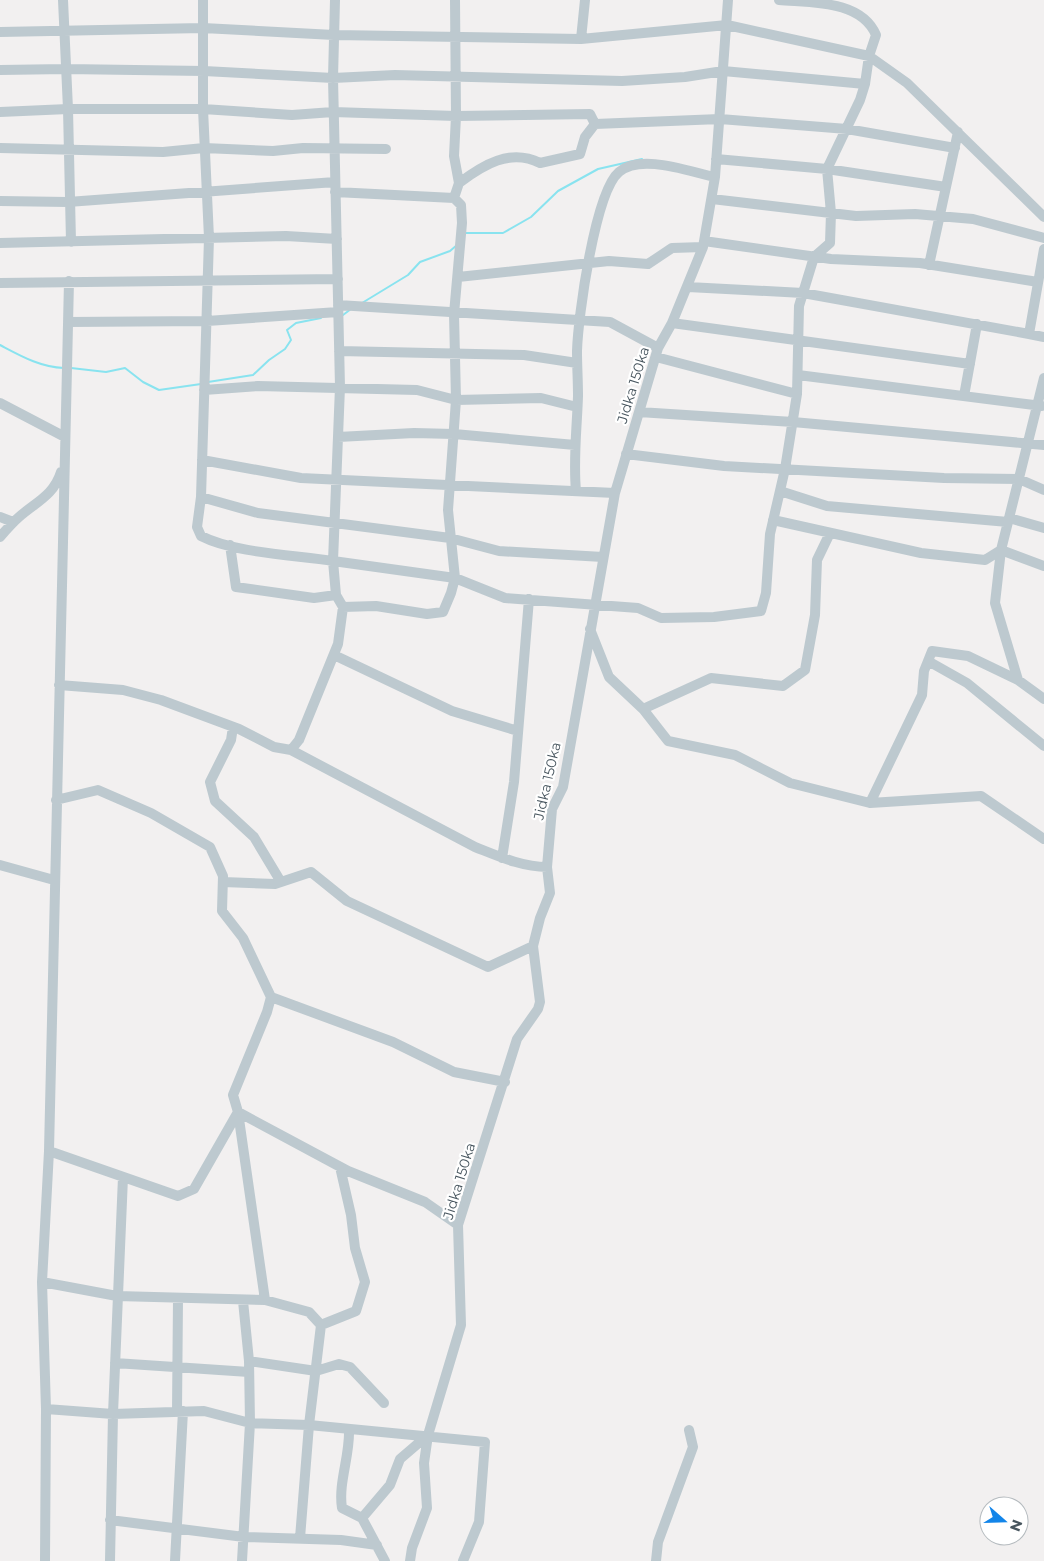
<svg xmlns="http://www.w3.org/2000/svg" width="1044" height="1561" viewBox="0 0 1044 1561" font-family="Montserrat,sans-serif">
<rect width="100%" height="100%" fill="#f2f0f0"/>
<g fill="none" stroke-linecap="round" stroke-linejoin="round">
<path stroke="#89e3ef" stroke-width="2" d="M466 233H503L531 217 558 191 598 169 642 159
M362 303 408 275 420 262 450 251 457 245
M343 315 351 309
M0 345C21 356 40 367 64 368
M71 368 106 372 125 368 143 382 159 390 201 384
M208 382 253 375 269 360 285 349 291 340 287 330 296 323 321 318"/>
<path stroke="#bdc9cf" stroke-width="10" d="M63 0 68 109 71 242
M203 0V109L209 238 201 497 197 527 201 536C234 553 294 555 333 561L340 387 333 78 335 0
M0 32 203 28 334 35 581 39 727 25 869 56 907 83 1044 217
M581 39 585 0
M0 70 66 69 204 71 333 78 395 75 622 81 685 77 723 71 865 84
M0 112 68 109H203L292 115 333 112 456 116 455 0
M0 148 163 152 204 148 273 151 303 148 386 149
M716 159 827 169 946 187
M459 183C483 165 510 148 540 163L580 154 585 137 595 124
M335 192 454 198 461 205 462 223 454 314 456 400 448 510 455 578 451 593 443 612 427 614 376 606 343 607 336 595 333 561 455 578 505 598 638 608 661 618 714 617 761 611 766 593 770 534 785 469 797 394 799 306 814 257 830 243 831 213 827 169 860 100 865 84 869 56 876 35C861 0 812 3 779 0
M454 198 459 183 454 156 456 116 590 114 595 124 720 119 847 129 955 148
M712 199 856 216 915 214 973 219 1044 238
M0 201 68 202 335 182
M704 241 831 259 920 263 1038 282
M0 243 286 236 337 239
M1044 249 1029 334 1044 337
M929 265 958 132
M458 277 609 261 648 264 672 248 703 247
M0 283 338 279
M688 287 803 293 1029 334
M338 305 610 322 658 348
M68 322 207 321 338 312
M672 323 970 364
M339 351 524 355 577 363
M656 357 797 394
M798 375 1042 406
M204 390 258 386 417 390 456 400 541 398 577 407
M964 396 977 324
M0 403 65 437
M639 412 793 422 1044 445
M338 437 414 433 454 434 575 445
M626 454 724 466 944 478 1019 479 1044 490
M202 460 301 478 615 493
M576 491C573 459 577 428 578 396 578 381 577 366 577 351 578 317 595 192 619 172 641 153 690 172 715 177
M780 491 827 506 1008 522
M201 497 258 513 450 538 499 551 603 557
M0 517 13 522
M1009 518 1044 528
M773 520 921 553 985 560 1001 550 1044 566
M0 537C6 530 12 523 19 517 36 502 54 495 61 472
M230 545 236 587 314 598 336 595
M590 629 609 677 643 709 668 741 735 755 790 783 870 803 981 796 1044 839
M334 655 452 711 518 731
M928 661 967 683 1044 746
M1018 680 995 603 1001 550 1044 378
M59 685 123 690 161 700 239 729 274 747 291 750 475 847C498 856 522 867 547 867
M643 709 711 678 783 686 805 670 815 615 817 560 830 533
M233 727 231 740 210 782 215 801 254 837 281 882
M291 750 299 740 338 644 343 607
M56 800 98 790 151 813 210 847 223 876 222 911 243 938 271 997 393 1042 454 1072 505 1082
M870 803 922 695 924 671 932 651 968 656 1018 680 1044 699
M502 858 514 782 529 599
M0 865 54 880
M223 882 275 884 311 872 347 901 488 967 533 946
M271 997 267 1012 233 1095 238 1112 348 1171 425 1202 458 1225
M238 1112 265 1300
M49 1151 178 1196 194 1189 238 1112
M42 1282 117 1296 265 1300 309 1312 321 1325 309 1425 300 1538
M321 1325 356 1311 365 1282 355 1248 351 1215 340 1167
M249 1361 316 1371 339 1364 350 1367 384 1403
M115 1363 249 1372
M46 1409 113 1414 204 1411 250 1423 309 1425 485 1442 479 1522 463 1561
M177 1411 178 1299
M349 1430C350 1456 338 1483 342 1508L362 1518
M110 1520 244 1537 341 1540 377 1545
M45 1561 46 1409 42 1282 49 1151 69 281
M110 1561 113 1414 123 1177
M175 1561 183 1411
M242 1561 250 1423 249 1361 243 1301
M385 1561 362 1518 390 1485 400 1459 428 1435
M410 1561 412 1548 427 1508 424 1463 428 1435 461 1325 458 1225 517 1039 538 1009 540 1002 533 946 540 918 550 893 547 867 552 809 563 787 615 493 658 348 672 323 703 247 715 177 728 0
M656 1561 658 1542 693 1447 689 1430"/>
</g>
<g text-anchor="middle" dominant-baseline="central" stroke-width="4.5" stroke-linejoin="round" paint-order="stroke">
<g font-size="14" fill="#47555e" stroke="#fff">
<text transform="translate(633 385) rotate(-73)">Jidka 150ka</text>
<text transform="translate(547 781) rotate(-77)">Jidka 150ka</text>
<text transform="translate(459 1181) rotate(-73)">Jidka 150ka</text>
</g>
</g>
<g transform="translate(1004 1521) rotate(110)"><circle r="24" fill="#ffffff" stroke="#b5bbbf"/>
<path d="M0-4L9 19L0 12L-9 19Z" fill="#1385e9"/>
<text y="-8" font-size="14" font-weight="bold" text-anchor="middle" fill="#47555e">N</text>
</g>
</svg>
